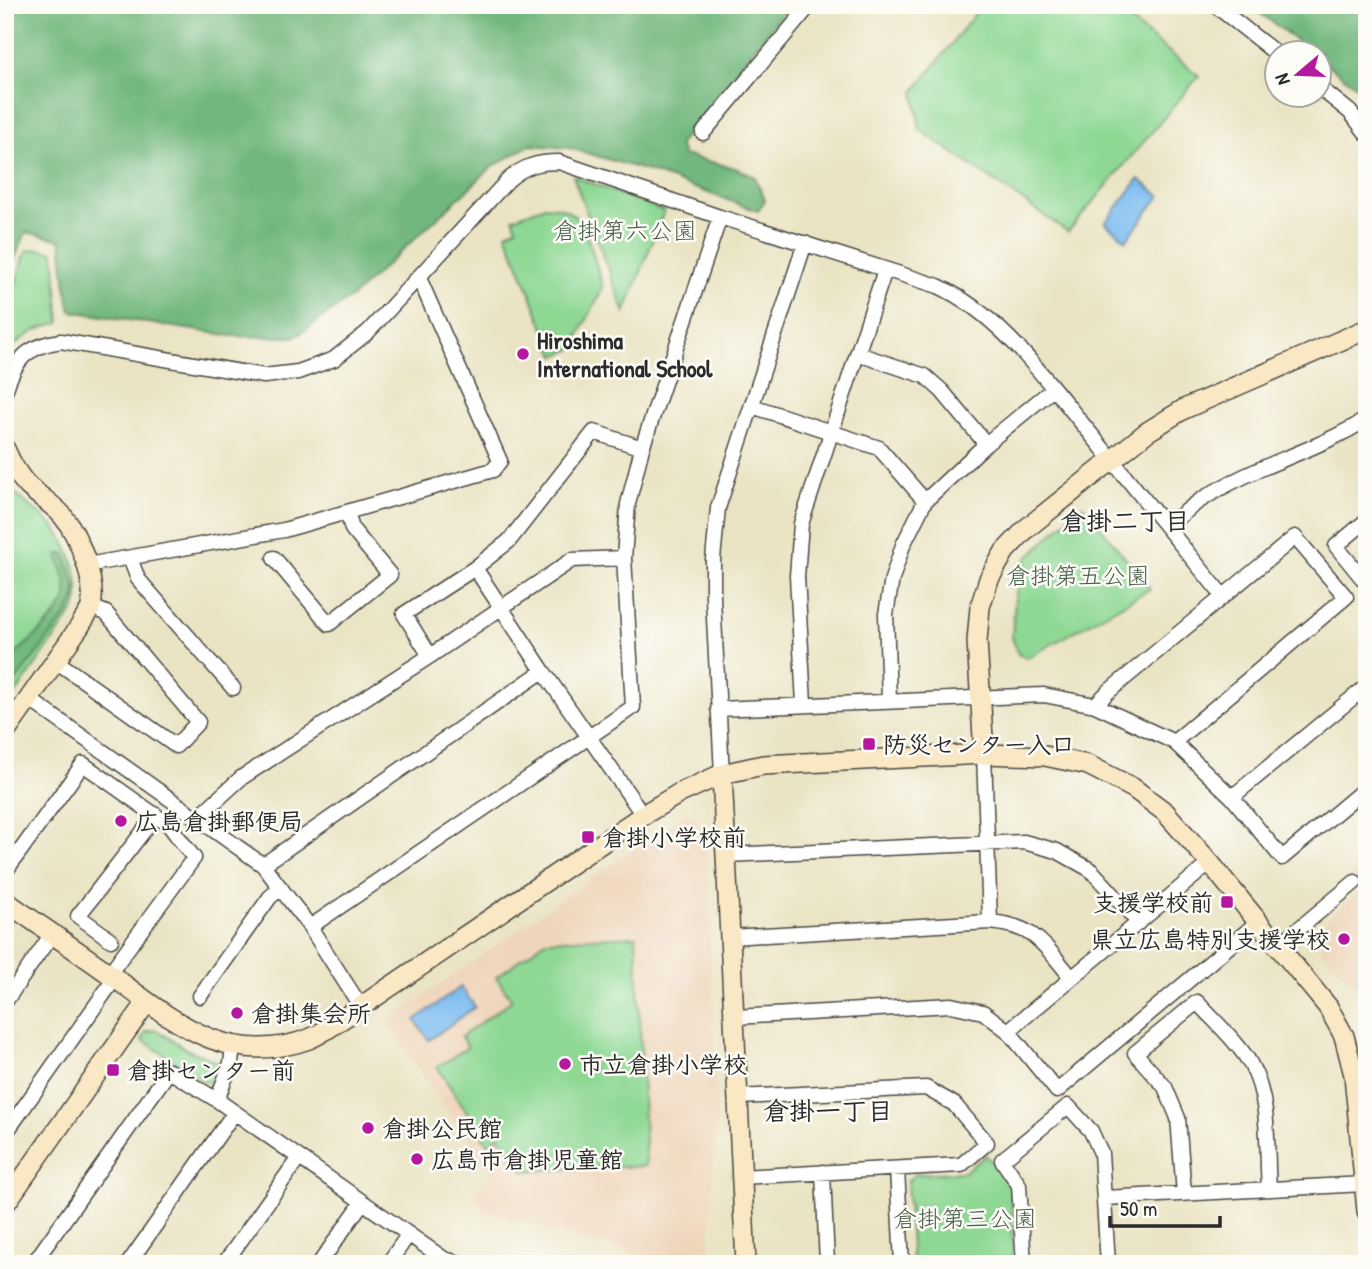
<svg xmlns="http://www.w3.org/2000/svg" width="1372" height="1269" viewBox="0 0 1372 1269" font-family="'Patrick Hand','Klee One',sans-serif">
<rect width="100%" height="100%" fill="#fdfcf7"/>
<filter id="ink" filterUnits="userSpaceOnUse"><feTurbulence type="fractalNoise" baseFrequency=".0143" numOctaves="2"/><feDisplacementMap in="SourceGraphic" scale="14" xChannelSelector="R" yChannelSelector="G"/><feConvolveMatrix kernelMatrix="1 2 1 2 8 2 1 2 1" color-interpolation-filters="sRGB"/></filter>
<filter id="wash" filterUnits="userSpaceOnUse"><feTurbulence type="fractalNoise" baseFrequency=".00686" numOctaves="4" result="noise"/><feDisplacementMap in="SourceGraphic" scale="28" xChannelSelector="R" yChannelSelector="G"/><feGaussianBlur stdDeviation="1.57" result="paint"/><feColorMatrix in="noise" values="0 0 0 0 0 0 0 0 0 0 0 0 0 0 0 0 0 1.4 0 .05"/><feComposite in="paint" operator="in"/></filter>
<g filter="url(#wash)">
<rect width="100%" height="100%" fill="#eae4c4"/>
<path fill="#efd6bb" d="M688 814 706 827 717 1106 709 1257 652 1259 484 1211 475 1192 490 1172 386 1022 607 867Z
M1367 858V1003L1353 982 1322 952 1319 927 1361 890 1349 874Z"/>
<path fill="#8ed894" stroke="#5c8260" stroke-width="2" d="M982 5H1111L1199 76 1068 232 920 130 914 92Z
M573 176 664 211 625 313Z
M545 206C554 206 563 207 571 213 588 224 597 269 603 288L571 350 555 356 506 233 517 228 513 218Z
M37 249 54 252 60 323C37 326 20 338 5 355V315L26 251Z
M5 482C17 500 38 510 53 526 70 545 87 590 73 612L5 709Z
M1083 505 1150 589 1027 658 1018 654 1012 637 1015 597 1027 558Z
M636 936 646 1166 523 1171 499 1136 488 1144 437 1067 468 1047 461 1037 512 1000 496 977 547 940Z
M157 1030 186 1049 217 1062 220 1066 213 1082H205L142 1040 146 1032Z
M986 1155 1011 1186 1013 1262 1011 1264H912L907 1182 915 1174 964 1172Z"/>
<path fill="#72b87e" stroke="#4e7254" stroke-width="2" d="M5 5H789L679 144 683 155 735 168 755 177 765 200 758 211 648 171 569 148 530 145 492 167 353 296 295 337 233 336 71 311 66 288 61 240 26 232 5 283Z
M1249 5H1367V94L1320 59V52H1312Z
M59 554H65L76 588 75 600 67 615 5 694V663C21 648 64 615 66 595 68 582 62 569 58 558Z"/>
<path fill="#7bbcf0" stroke="#53748e" stroke-width="2" d="M1139 179 1160 196 1126 240 1105 223Z
M461 987 475 1007 429 1040 415 1020Z"/>
</g>
<g filter="url(#ink)">
<g fill="none" stroke-linecap="round" stroke-linejoin="round">
<defs>
<path id="street" d="M1215 5 1278 55
M1320 88 1350 112 1367 134
M703 133 810 5
M858 354 925 376 942 391 986 444
M5 392C15 359 27 346 61 341L264 376 298 372 334 359 368 332 508 180C524 166 538 162 559 162L720 217 938 286C1001 315 1046 380 1090 433 1134 487 1178 541 1222 595
M752 406 879 448 925 501
M1367 520 1336 546 1367 584
M1167 527C1178 518 1189 508 1201 500 1252 466 1315 452 1367 419
M130 558 138 579 233 688
M274 558 329 624 390 575 352 529 347 512
M87 565 284 530 493 470 500 461 419 278
M475 568 543 671 643 815
M430 656 404 614 475 568 509 541 594 432 642 448
M56 661 176 746 198 722 106 613 91 607
M29 699 263 865 310 927 361 1007
M889 700 886 614 892 579 903 545 925 501 986 444 1053 389
M804 704 797 576 801 524 885 270
M1095 705 1108 692 1295 537 1346 597 1174 742
M718 709 1044 695 1095 705 1174 742 1232 797 1282 858 1367 787
M984 754 990 922
M722 774 713 598V559L718 508 805 243
M1232 797 1367 686
M196 819 241 778 430 656 572 560 624 558
M726 855 1024 842 1057 851 1091 870 1138 922
M263 865 543 671
M5 872 83 764 169 825 194 858 109 974
M310 927 633 707 624 558 628 504 642 448 720 217
M730 937 990 922C1036 926 1044 945 1072 978
M111 940 78 916 156 815
M1278 946 1355 882
M200 996 270 897 281 888
M5 1002 52 934
M734 1017 951 1005 983 1012 1008 1031 1057 1091 1258 922
M1008 1031 1210 863
M738 1097 926 1088 954 1104 987 1143 961 1165 741 1177
M217 1100 231 1063 233 1047
M5 1134 115 978
M897 1169 902 1264
M823 1172 827 1264
M1184 1194 1178 1118 1165 1087 1135 1053 1197 1002C1214 1021 1239 1043 1251 1065 1271 1101 1266 1149 1269 1189
M1105 1198 1364 1184
M33 1264 169 1071 217 1100 444 1259 463 1264
M128 1264 234 1113
M224 1264 298 1159
M319 1264 362 1203
M388 1264 408 1235
M1024 1264 1019 1185 1002 1160 1068 1106 1091 1131 1101 1153 1108 1264"/>
<path id="secondary" d="M5 449C11 463 18 476 28 486 39 496 52 504 62 515 78 534 97 581 91 607 89 613 83 620 80 626L5 733
M984 754 977 641 980 607 989 579 1005 551 1027 528 1147 432 1184 409 1367 329
M722 774 746 1264
M5 901C42 927 79 952 115 978 176 1023 229 1068 309 1039 323 1033 337 1022 350 1014L643 815 680 793 722 774 763 765 984 754 1045 756 1088 765 1133 788 1165 812 1210 863 1328 1007 1344 1036 1354 1075 1367 1211
M5 1204 147 1002"/>
</defs>
<use href="#street" stroke="#484742" stroke-width="17"/>
<use href="#secondary" stroke="#484742" stroke-width="22"/>
<use href="#street" stroke="#fff" stroke-width="14"/>
<use href="#secondary" stroke="#fae7c3" stroke-width="19"/>
</g>
</g>
<g fill="#b5179e" stroke="#fdfcf7" stroke-width="2.5">
<circle cx="523" cy="354" r="7"/>
<rect x="862" y="737" width="14" height="14" rx="3.5"/>
<circle cx="121" cy="821" r="7"/>
<rect x="581" y="830" width="14" height="14" rx="3.5"/>
<rect x="1220" y="895" width="14" height="14" rx="3.5"/>
<circle cx="1344" cy="939" r="7"/>
<circle cx="237" cy="1013" r="7"/>
<circle cx="565" cy="1064" r="7"/>
<rect x="106" y="1063" width="14" height="14" rx="3.5"/>
<circle cx="368" cy="1128" r="7"/>
<circle cx="417" cy="1159" r="7"/>
</g>
<g text-anchor="middle" dominant-baseline="central" stroke-width="5" stroke-linejoin="round" paint-order="stroke">
<g font-size="24" fill="#495f4a" stroke="#fdfcf7">
<text x="625" y="230">倉掛第六公園</text>
<text x="1078" y="575">倉掛第五公園</text>
<text x="965" y="1218">倉掛第三公園</text>
</g>
<g font-size="24" font-weight="bold" fill="#2b2b2b" stroke="#fdfcf7" text-anchor="start">
<text x="537" y="340">Hiroshima<tspan x="537" dy="28">International School</tspan></text>
<text x="883" y="744">防災センター入口</text>
<text x="135" y="821">広島倉掛郵便局</text>
<text x="602" y="837">倉掛小学校前</text>
<text x="1213" y="902" text-anchor="end">支援学校前</text>
<text x="1330" y="939" text-anchor="end">県立広島特別支援学校</text>
<text x="251" y="1013">倉掛集会所</text>
<text x="579" y="1064">市立倉掛小学校</text>
<text x="127" y="1070">倉掛センター前</text>
<text x="382" y="1128">倉掛公民館</text>
<text x="431" y="1159">広島市倉掛児童館</text>
</g>
<g font-size="26" font-weight="bold" fill="#2b2b2b" stroke="#fdfcf7">
<text x="1125" y="520">倉掛二丁目</text>
<text x="828" y="1110">倉掛一丁目</text>
</g>
</g>
<rect width="1372" height="1269" fill="none" stroke="#fdfcf7" stroke-width="28"/>
<g transform="translate(1298 74) rotate(251)"><circle r="33" fill="#fdfcf7" stroke="#a9a8a5" stroke-width="2"/>
<path d="M0-5L12 26L0 18L-12 26Z" fill="#b5179e"/>
<text y="-10" font-size="19" font-weight="bold" text-anchor="middle" fill="#2b2b2b">N</text>
</g>
<path d="M1110 1216v10h110v-10" fill="none" stroke="#2b2b2b" stroke-width="3.5"/>
<text x="1120" y="1216" font-size="21" fill="#2b2b2b" stroke="#fdfcf7" stroke-width="5" paint-order="stroke">50 m</text>
</svg>
